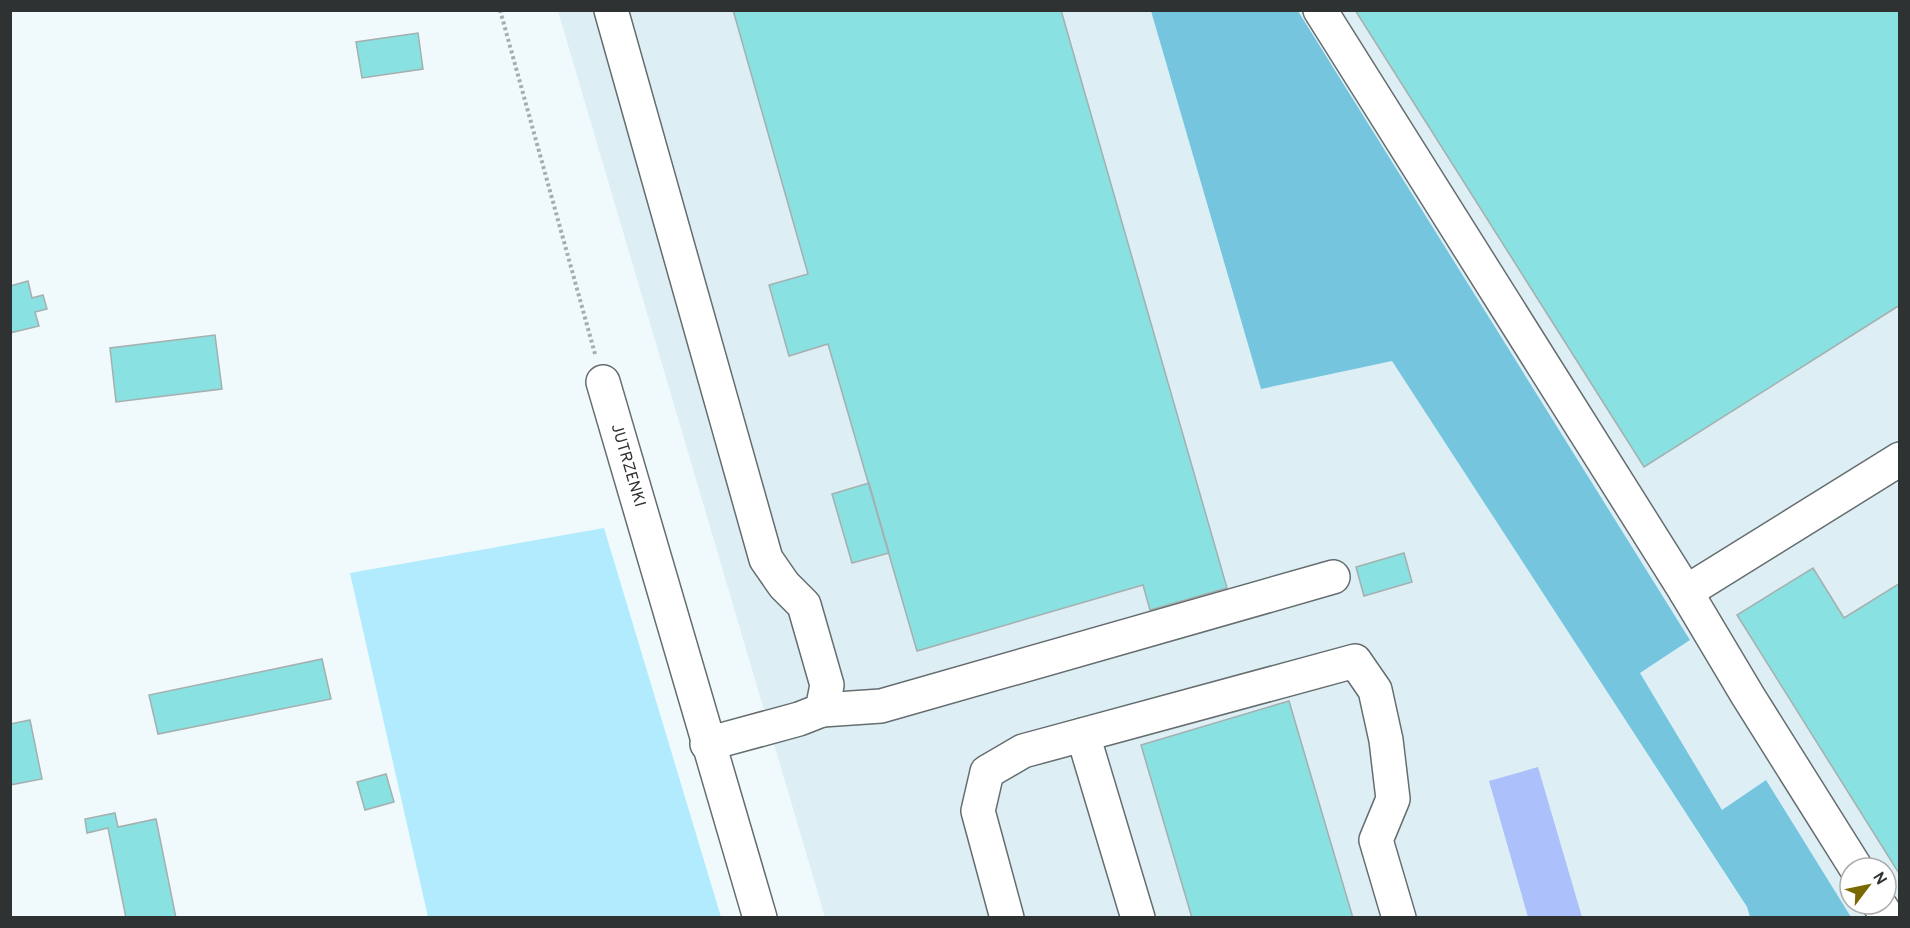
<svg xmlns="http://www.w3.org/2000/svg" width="1910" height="928" viewBox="0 0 1910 928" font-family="Overpass,sans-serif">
<rect width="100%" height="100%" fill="#f0f9fb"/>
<path fill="#ddeff5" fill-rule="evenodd" d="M558 11H1151L1261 389 1392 360 1747 908 1750 917H825Z
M1298 11H1899V917H1851L1766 780 1722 811 1640 673 1690 640ZM1850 868H1886V904H1850Z"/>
<path fill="#b2ebfd" d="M604 528 721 917H428L350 573Z"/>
<path fill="#76c5de" d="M1151 11H1298L1690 640 1640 673 1722 810 1766 780 1851 917H1750L1747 907 1392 361 1261 389Z"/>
<path fill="#acc1fb" d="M1538 767 1582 917H1528L1489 781Z"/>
<path fill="#89e1e1" stroke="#a6afaf" stroke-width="1.5" d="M733 10H1061L1227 588 1150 610 1143 585 917 651 828 344 789 356 769 285 808 274Z
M1355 10H1900V305L1644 467Z
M418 33 423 69 362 78 356 42Z
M28 281 32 298 43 295 47 309 35 312 39 326 10 333V286Z
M215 335 222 389 116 402 110 348Z
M869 483 889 553 852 563 832 494Z
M1404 553 1412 582 1364 596 1356 567Z
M1813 568 1844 618 1900 583V875L1737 615Z
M322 659 331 699 158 734 149 695Z
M1289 701 1353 918H1192L1141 745Z
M30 720 42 779 10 785V724Z
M386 774 394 802 365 810 357 782Z
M115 813 118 827 156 819 176 918H126L108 828 87 833 85 819Z"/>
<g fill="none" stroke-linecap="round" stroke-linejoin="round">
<defs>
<g id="minor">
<path d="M611 10 766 559 784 585 804 605 827 685 822 710 799 719 707 744"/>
<path d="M1320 10 1686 592 1748 696 1856 868"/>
<path id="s1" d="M603 382 760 918"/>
<path d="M1686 592 1900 459"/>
<path d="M822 710 881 706 1333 577"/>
<path d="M1083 735 1138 918"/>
<path d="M1879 904 1888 918"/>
<path d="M1007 918 978 811 987 772 1023 751 1355 661 1375 690 1386 740 1393 799 1376 840 1399 918"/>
</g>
</defs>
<use href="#minor" stroke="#656d6f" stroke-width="36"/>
<path stroke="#a7adaf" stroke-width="4" stroke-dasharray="3 3" stroke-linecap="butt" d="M500 10 595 354"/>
<use href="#minor" stroke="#fff" stroke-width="33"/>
</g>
<g text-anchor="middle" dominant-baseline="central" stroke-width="5" stroke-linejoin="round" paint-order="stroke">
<g font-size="16" fill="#2f3233" stroke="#fff">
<text stroke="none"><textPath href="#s1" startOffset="87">JUTRZENKI</textPath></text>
</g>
</g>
<rect width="1910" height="928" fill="none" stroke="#2f3233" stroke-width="24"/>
<g transform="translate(1868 886) rotate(58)"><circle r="28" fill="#ffffff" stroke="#acadad" stroke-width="1.5"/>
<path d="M0-4.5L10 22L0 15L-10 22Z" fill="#7a6900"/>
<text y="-9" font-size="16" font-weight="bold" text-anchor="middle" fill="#2f3233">N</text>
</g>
</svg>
